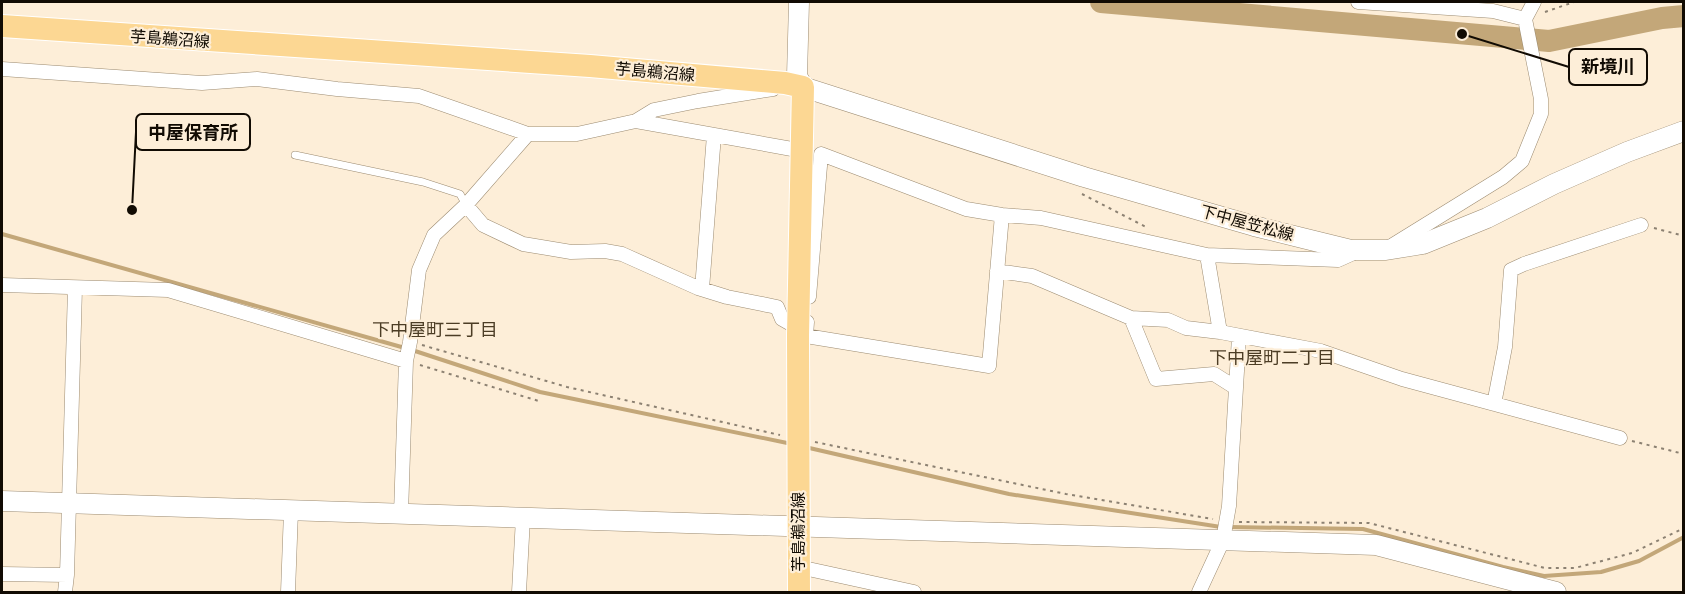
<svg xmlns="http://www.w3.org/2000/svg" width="1685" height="594" viewBox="0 0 1685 594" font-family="Poppins,'Noto Sans JP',sans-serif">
<rect width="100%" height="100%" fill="#fdeed8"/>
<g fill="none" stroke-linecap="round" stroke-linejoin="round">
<path stroke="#c3a779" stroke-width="4" d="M2 234 405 348
M412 350 540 392 792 444
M805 447 1009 494 1221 527
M1229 527 1363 529 1503 567 1544 576 1601 572 1639 561 1684 537"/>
<path stroke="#c3a779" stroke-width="22" d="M1101 2 1549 41 1662 18 1684 16"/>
<defs>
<path id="lane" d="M295 155 423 182 460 194 466 205"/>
<path id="street" d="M1358 2 1493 11 1525 19
M2 69 202 83 257 79 337 89 419 96 528 134H577L636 121 654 110 698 101 773 89
M636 121 792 149
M466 205 483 225 523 244 571 252 605 251 622 254 698 288 727 297 777 307 782 319 798 328
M1393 245 1503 177 1522 161 1541 114V99L1525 19 1534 2
M1207 255 1338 260 1358 251
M997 271 1032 276 1131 318 1168 320 1186 328 1220 332
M2 285 168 290 406 361
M702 289 714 135
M809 297 821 154 966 209 1002 215 1041 218 1207 255 1220 332 1321 351 1402 379 1620 438
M1131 318 1156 379 1214 374 1236 388
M807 322 806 336 989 366 1002 215
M1494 404 1505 347 1511 270 1524 264 1641 225
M401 514 406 361 410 342 419 270 434 235 466 205 528 134
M799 567 914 592
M2 574 67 575
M65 592 67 575 75 288
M288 592 291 511
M519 592 523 518
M1199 592 1223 540 1229 506 1239 337"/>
<path id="secondary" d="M799 2 797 76 803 87 1084 177 1254 226 1351 250H1386L1423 244 1487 218 1554 184 1627 152 1684 131
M2 501 1376 545 1556 592"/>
<path id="primary" d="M2 26 590 66 785 83 803 87 798 335 799 592"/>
</defs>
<use href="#lane" stroke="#9c8b71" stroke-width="8"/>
<use href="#street" stroke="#9c8b71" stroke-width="15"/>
<use href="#secondary" stroke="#9c8b71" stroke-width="21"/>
<use href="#primary" stroke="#fff" stroke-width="24"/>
<path stroke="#8c8172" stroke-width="2" stroke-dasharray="3 4.5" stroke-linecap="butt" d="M1545 12 1574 2
M1082 194 1146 227
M1654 228 1684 236
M422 345 567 387 780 435
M420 365 542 402
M1632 441 1684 454
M815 442 1066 494 1213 519
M1239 522 1369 523 1545 568H1575L1632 553 1684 528"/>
<use href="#lane" stroke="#fff" stroke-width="7"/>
<use href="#street" stroke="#fff" stroke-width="14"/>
<use href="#secondary" stroke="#fff" stroke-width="20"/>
<use href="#primary" stroke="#fcd793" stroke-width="22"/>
</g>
<g text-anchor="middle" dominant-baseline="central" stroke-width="4.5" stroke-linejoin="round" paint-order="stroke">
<g font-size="16" fill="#110b03" stroke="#fdeed8">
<text transform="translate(170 39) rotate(4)">芋島鵜沼線</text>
<text transform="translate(655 72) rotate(5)">芋島鵜沼線</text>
<text transform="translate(1247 223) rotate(15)">下中屋笠松線</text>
<text transform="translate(798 532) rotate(-90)">芋島鵜沼線</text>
</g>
<g font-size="18" fill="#4c3d25" stroke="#fdeed8">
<text x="435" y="329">下中屋町三丁目</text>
<text x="1272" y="357">下中屋町二丁目</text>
</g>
</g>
<path fill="none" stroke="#110b03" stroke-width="2" d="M1462 34L1569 67M132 210L136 132"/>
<g fill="#110b03" stroke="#fdeed8" stroke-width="2">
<circle cx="1462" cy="34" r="6"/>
<circle cx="132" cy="210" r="6"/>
</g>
<g fill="#fdeed8" stroke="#110b03" stroke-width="2">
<rect x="1569" y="49" width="78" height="36" rx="6"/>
<rect x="136" y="114" width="114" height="36" rx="6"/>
</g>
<g font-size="18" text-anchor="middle" font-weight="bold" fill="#110b03">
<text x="1608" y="73">新境川</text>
<text x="193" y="139">中屋保育所</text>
</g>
<rect width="1685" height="594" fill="none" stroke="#110b03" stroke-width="6"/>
</svg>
